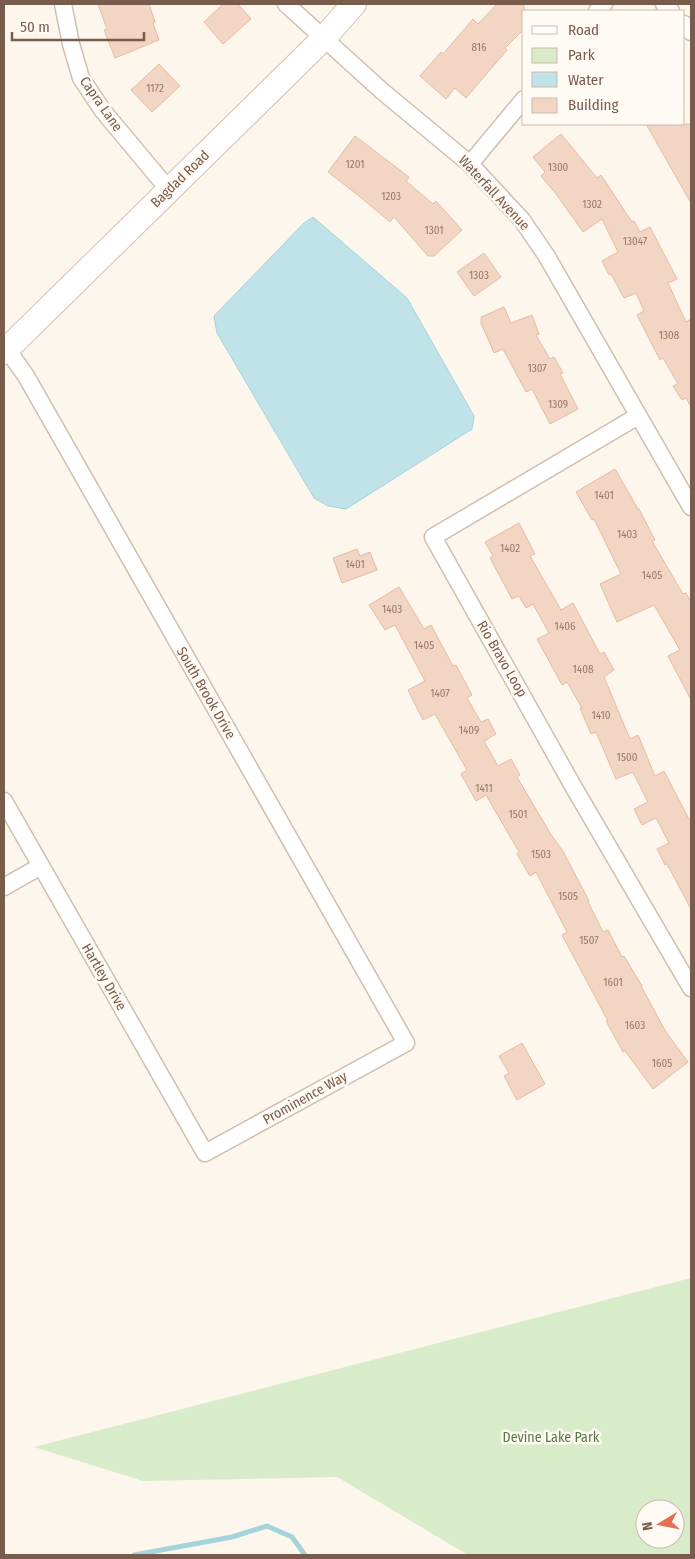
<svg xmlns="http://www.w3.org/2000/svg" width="695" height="1559" viewBox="0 0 695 1559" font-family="'Fira Sans Condensed',sans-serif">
<rect width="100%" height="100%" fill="#fdf6ec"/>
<path fill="#d8ecc9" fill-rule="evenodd" d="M691 1278V1555H468L337 1477 143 1481 34 1447ZM645 1509H675V1539H645Z"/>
<path fill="#bfe3e8" stroke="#a5d3da" d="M313 217 407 298 474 416 472 429 346 509 328 506 314 498 217 333 214 316 304 223Z"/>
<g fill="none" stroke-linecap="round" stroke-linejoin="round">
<path stroke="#a5d3da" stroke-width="5" d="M134 1555 232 1537 267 1526 292 1537 305 1555"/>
</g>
<path fill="#f3d5c3" stroke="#e6bba3" d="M98 4H149L155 22 153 23 159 40 115 58 104 30 107 29Z
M223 4H238L251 19 223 44 204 22Z
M497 4H524V29L505 48 507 50 466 98 455 88 446 99 420 76 441 52 443 54 473 19 478 24Z
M159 64 180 86 152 112 131 90Z
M646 124H691V203Z
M561 134 597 178 601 175 632 222 634 221 640 232 650 227 677 279 668 283 686 322 691 319V407L686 398 682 400 673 386 678 384 663 358 660 360 637 315 644 311 636 293 624 298 611 274 609 275 602 261 618 252 602 219 583 232 556 194 541 176 545 172 533 157Z
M355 136 409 177 406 181 433 204 436 201 462 230 434 256H428L394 217 390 222 359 196 328 172Z
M484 253 501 277 474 296 457 272Z
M504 307 511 323 532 315 539 334 536 335 550 359 554 357 563 373 560 374 578 409 550 424 532 389 526 392 503 349 494 353 481 323V317Z
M615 469 638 509H639L655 540 652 541 683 594 686 593 691 602V700L668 656 680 650 654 605 617 622 600 584 621 574 594 519 592 520 576 492Z
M519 523 535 554 530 556 561 610 573 603 600 654 604 652 614 670 604 677 630 739 638 735 655 776 664 771 691 823V909L667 864 665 865 657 849 669 843 656 818 642 825 634 809 648 802 633 772 616 779 596 732 591 734 580 708H582L567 682 562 685 537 639 549 633 533 604 526 608 519 596 512 599 490 558 493 556 485 542Z
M357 549 360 556 370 552 377 570 342 583 333 558Z
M399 587 424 629 431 625 453 666 456 665 472 695 467 698 481 722 488 719 496 734 484 741 498 766 511 759 520 775 517 777 550 833 564 853 589 901 588 902 603 932 608 930 622 957 624 956 642 986H641L666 1032 688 1062 653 1089 625 1051 623 1052 606 1021H608L562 935 567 932 536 872 530 876 517 854 519 852 486 795 476 801 461 774 467 770 435 714 423 720 408 690 425 681 395 625 385 630 369 605Z
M522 1043 545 1084 517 1100 504 1076 509 1073 499 1056Z"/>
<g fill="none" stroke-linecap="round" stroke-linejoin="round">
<defs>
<path id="street" d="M63 4 71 44 81 78 103 111 169 190
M286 4 382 91 470 164 522 220 546 255 691 507
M664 4 671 11
M597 11 604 4
M684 24 691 32
M470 164 524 99
M4 345 26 376 406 1043 205 1153 4 801
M638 416 433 537 573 786 691 988
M4 887 41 866"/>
<path id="secondary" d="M4 352 324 38 354 4"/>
</defs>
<use href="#street" stroke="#d1beb0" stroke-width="19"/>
<use href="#secondary" stroke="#d6c0b0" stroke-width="26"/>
<use href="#street" stroke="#fff" stroke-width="16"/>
<use href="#secondary" stroke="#fff" stroke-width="24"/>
</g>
<g text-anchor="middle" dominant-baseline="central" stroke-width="5" stroke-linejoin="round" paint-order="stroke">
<g font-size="11" fill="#987a6a">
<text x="479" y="47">816</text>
<text x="155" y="88">1172</text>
<text x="355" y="164">1201</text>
<text x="558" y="167">1300</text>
<text x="391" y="196">1203</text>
<text x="592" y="204">1302</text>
<text x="434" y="230">1301</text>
<text x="635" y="241">13047</text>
<text x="479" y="275">1303</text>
<text x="669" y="335">1308</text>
<text x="537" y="368">1307</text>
<text x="558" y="404">1309</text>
<text x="604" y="495">1401</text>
<text x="627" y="534">1403</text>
<text x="510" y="548">1402</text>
<text x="355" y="564">1401</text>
<text x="652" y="575">1405</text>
<text x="392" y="609">1403</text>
<text x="565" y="626">1406</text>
<text x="424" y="645">1405</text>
<text x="583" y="669">1408</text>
<text x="440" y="693">1407</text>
<text x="601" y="715">1410</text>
<text x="469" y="730">1409</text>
<text x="627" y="757">1500</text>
<text x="484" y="788">1411</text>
<text x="518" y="814">1501</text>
<text x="541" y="854">1503</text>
<text x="568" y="896">1505</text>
<text x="589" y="940">1507</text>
<text x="613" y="982">1601</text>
<text x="635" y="1025">1603</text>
<text x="662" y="1063">1605</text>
</g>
<g font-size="14" fill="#7a5c4d" stroke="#fffaf3">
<text transform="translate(101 104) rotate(55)">Capra Lane</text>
<text transform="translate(180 179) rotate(-44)">Bagdad Road</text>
<text transform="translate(494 193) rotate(47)">Waterfall Avenue</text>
<text transform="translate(502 659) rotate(60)">Rio Bravo Loop</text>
<text transform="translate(206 693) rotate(60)">South Brook Drive</text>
<text transform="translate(104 977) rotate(60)">Hartley Drive</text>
<text transform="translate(305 1098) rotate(-29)">Prominence Way</text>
</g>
<g font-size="14" fill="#537a41" stroke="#fffaf3">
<text x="551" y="1437">Devine Lake Park</text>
</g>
</g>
<rect width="695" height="1559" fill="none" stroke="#7a5c4d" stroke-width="10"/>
<rect x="522" y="10" width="162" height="115" fill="#fffaf3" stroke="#cabbb1"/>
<rect x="532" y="26" width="25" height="8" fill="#ffffff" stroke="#cabbb1"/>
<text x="568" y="35" font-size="15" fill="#7a5c4d">Road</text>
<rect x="532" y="48" width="25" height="15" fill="#d8ecc9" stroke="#cabbb1"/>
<text x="568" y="60" font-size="15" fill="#7a5c4d">Park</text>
<rect x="532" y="72" width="25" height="15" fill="#bfe3e8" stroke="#cabbb1"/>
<text x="568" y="85" font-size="15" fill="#7a5c4d">Water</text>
<rect x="532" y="98" width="25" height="15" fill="#f3d5c3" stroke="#cabbb1"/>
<text x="568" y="110" font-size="15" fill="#7a5c4d">Building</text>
<g transform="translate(660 1524) rotate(260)"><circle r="24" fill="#fffaf3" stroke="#cabbb1"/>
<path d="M0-4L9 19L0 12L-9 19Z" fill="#e76f51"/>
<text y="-8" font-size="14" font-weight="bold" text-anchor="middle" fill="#7a5c4d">N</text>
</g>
<path d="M12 32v8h132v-8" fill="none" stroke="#7a5c4d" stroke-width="2.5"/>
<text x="20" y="32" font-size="15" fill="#7a5c4d" stroke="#fffaf3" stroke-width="4" paint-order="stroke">50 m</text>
</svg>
